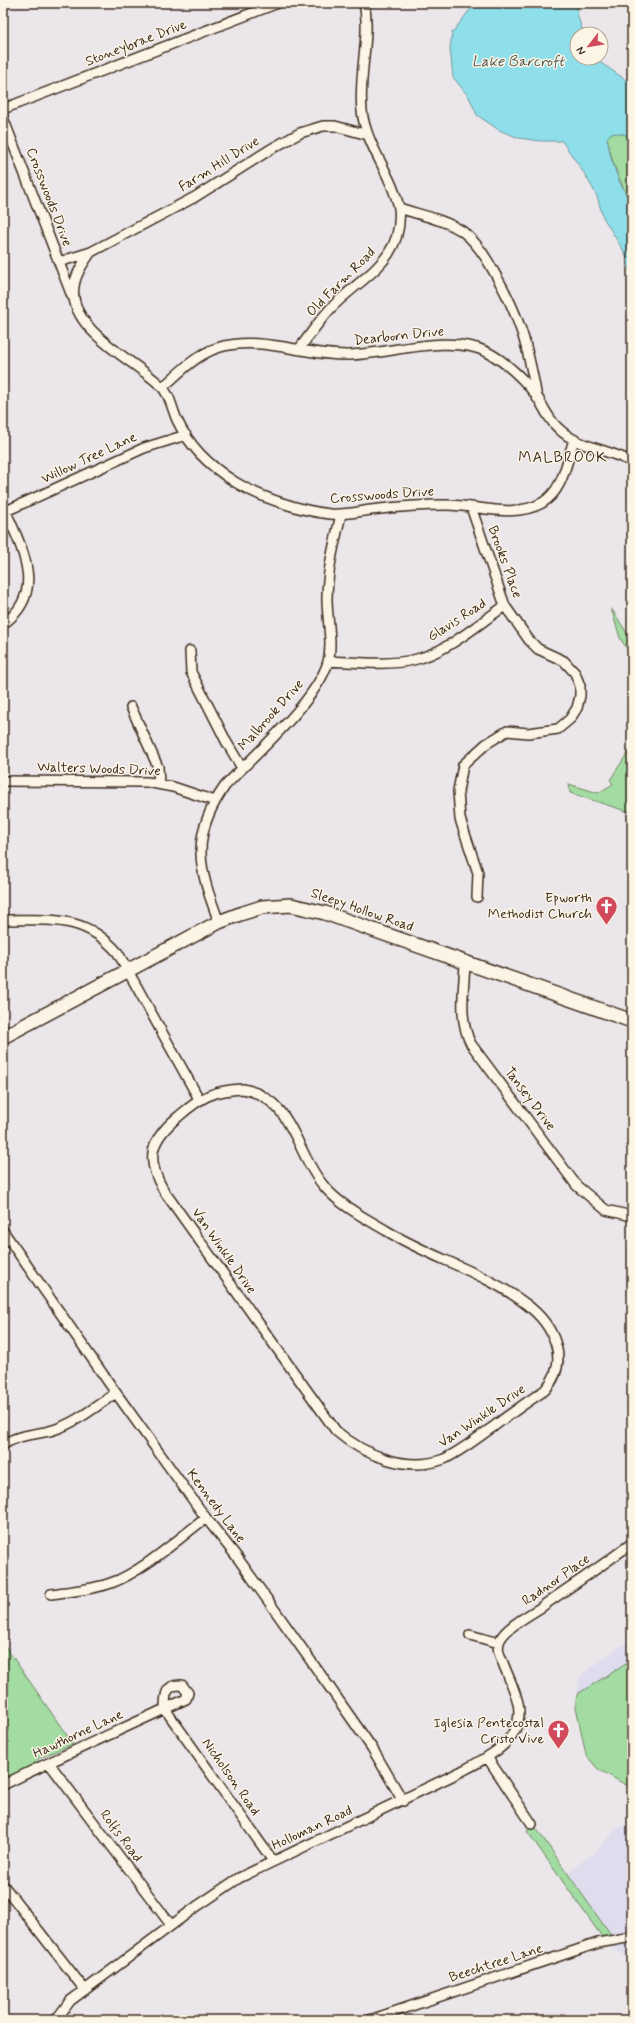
<svg xmlns="http://www.w3.org/2000/svg" width="635" height="2023" viewBox="0 0 635 2023" font-family="Mynerve,sans-serif">
<rect width="100%" height="100%" fill="#ebe6ea"/>
<filter id="ink" filterUnits="userSpaceOnUse"><feTurbulence type="fractalNoise" baseFrequency=".025" numOctaves="2"/><feDisplacementMap in="SourceGraphic" scale="8" xChannelSelector="R" yChannelSelector="G"/><feConvolveMatrix kernelMatrix="1 2 1 2 8 2 1 2 1" color-interpolation-filters="sRGB"/></filter>
<g filter="url(#ink)">
<path fill="#dfdcee" d="M632 1638V1788L598 1769 589 1760 585 1749 576 1700 580 1676Z
M632 1823V1961L608 1944 614 1940 567 1872 595 1853 618 1827Z"/>
<path fill="#a2dca2" stroke="#6e8360" d="M611 133 624 134 632 139V206C620 181 612 165 607 137Z
M611 608 632 641V657L620 638Z
M632 746V806L629 812 570 793 569 784 598 793 613 784 610 780Z
M3 1643 73 1744 37 1759 44 1768 3 1787Z
M632 1663V1776L626 1785 598 1769 586 1755 576 1707V1700L579 1693 626 1664Z
M534 1825 614 1940 608 1944 602 1937 527 1831Z"/>
<path fill="#8fdfeb" stroke="#6d9799" d="M480 3H577L578 17 584 34H577V58H597L601 63 632 84V139L624 134 611 133 607 138 611 158 619 181 632 206V370L629 316 632 278 625 253 603 217 597 196 586 176 562 141H540L519 138 499 130 477 115 469 97 453 77 450 49 452 33 472 7Z"/>
<g fill="none" stroke-linecap="round" stroke-linejoin="round">
<defs>
<path id="street" d="M364 3C371 36 358 75 362 111 366 146 392 174 399 208 420 215 443 219 462 231 476 241 486 257 494 272 520 316 528 347 537 398
M3 109 278 3
M3 118 72 296
M91 252C84 262 76 273 74 286 67 330 135 360 161 386 170 394 172 409 177 420 189 446 211 467 235 482 259 497 301 511 330 514 344 515 357 512 371 510 396 507 421 505 447 505 477 505 513 519 542 503 564 490 566 462 574 440
M59 262 91 252 195 197 271 149 300 133 323 126H335L368 135
M299 349C310 335 320 319 333 306 364 275 404 260 399 208
M163 387C179 373 196 355 217 348 260 335 302 355 346 355 387 355 448 333 487 352 505 361 526 381 538 398 544 408 549 420 558 428 578 448 608 449 632 462
M3 505C20 545 49 592 3 624
M471 507 505 606 529 640 538 649 564 661 575 673 580 686V696L577 708 570 719 558 729 528 733 507 731 486 744 463 765 458 791 460 819 478 873 477 897
M6 511 144 448 186 435
M190 651 191 672 227 743 242 768
M328 661C356 662 386 666 413 660 448 652 476 625 505 606
M131 707 158 767 159 784
M3 781 147 782 173 787 215 801
M3 920C49 920 85 914 118 953L199 1099
M219 922C199 869 189 837 225 786 254 755 316 702 328 662 333 643 327 619 327 599 327 570 335 542 341 514
M465 963C464 990 458 1019 471 1044L577 1186 606 1210 632 1216
M243 1089C293 1098 295 1152 323 1185 339 1205 365 1218 387 1231 431 1258 485 1272 526 1304 554 1325 571 1361 545 1390 527 1402 510 1414 493 1427 477 1438 461 1451 444 1459 407 1473 364 1455 336 1431L164 1191C144 1158 151 1139 179 1116 201 1097 214 1090 243 1089Z
M3 1231 116 1393 206 1518 237 1557 328 1685 372 1748 403 1801
M3 1445C18 1434 36 1435 53 1430 76 1423 96 1406 116 1393
M51 1594C71 1591 92 1590 111 1583 142 1572 179 1538 206 1518
M470 1635 499 1643
M165 1709 273 1861
M487 1757 532 1824
M49 1763 171 1925
M3 1785C63 1755 125 1728 186 1699L188 1693 182 1685C165 1684 165 1696 165 1709
M3 1885 85 1990
M56 2020 70 2001 196 1907 239 1878 458 1773C485 1759 526 1741 518 1703 515 1690 508 1676 503 1663 500 1656 496 1648 500 1640 505 1628 529 1615 540 1608 571 1586 602 1566 632 1543
M370 2020 598 1943 632 1937"/>
<path id="secondary" d="M3 1037 219 922 240 914 262 907 291 905 325 913 632 1021"/>
</defs>
<use href="#street" stroke="#3b2a1e" stroke-width="12"/>
<use href="#secondary" stroke="#3b2a1e" stroke-width="16"/>
<use href="#street" stroke="#fcf5e5" stroke-width="9"/>
<use href="#secondary" stroke="#fcf5e5" stroke-width="13"/>
</g>
</g>
<defs>
<symbol id="church-pin" viewBox="-11 -11 22 30"><path d="M0 17L-7.5 6A9.5 9.5 0 1 1 7.5 6Z" fill="#d1495b" stroke="#fcf5e5"/><path d="M-1.2-6h2.4v3.5h3.3v2.4h-3.3V6h-2.4V-.1h-3.3v-2.4h3.3Z" fill="#fff"/></symbol>
</defs>
<g fill-rule="evenodd">
<use href="#church-pin" x="594" y="894" width="25" height="34"/>
<use href="#church-pin" x="546" y="1718" width="25" height="34"/>
</g>
<g text-anchor="middle" dominant-baseline="central" stroke-width="3" stroke-linejoin="round" paint-order="stroke">
<g font-size="14" fill="#3b2a1e" stroke="#fcf5e5">
<text transform="translate(136 43) rotate(-21)">Stoneybrae Drive</text>
<text transform="translate(219 164) rotate(-32)">Farm Hill Drive</text>
<text transform="translate(49 197) rotate(69)">Crosswoods Drive</text>
<text transform="translate(341 282) rotate(-45)">Old Farm Road</text>
<text transform="translate(399 336) rotate(-6)">Dearborn Drive</text>
<text transform="translate(89 458) rotate(-25)">Willow Tree Lane</text>
<text transform="translate(382 495) rotate(-4)">Crosswoods Drive</text>
<text transform="translate(505 562) rotate(70)">Brooks Place</text>
<text transform="translate(457 620) rotate(-33)">Glavis Road</text>
<text transform="translate(271 715) rotate(-48)">Malbrook Drive</text>
<text transform="translate(99 769) rotate(2)">Walters Woods Drive</text>
<text transform="translate(362 910) rotate(19)">Sleepy Hollow Road</text>
<text transform="translate(530 1099) rotate(53)">Tansey Drive</text>
<text transform="translate(224 1251) rotate(55)">Van Winkle Drive</text>
<text transform="translate(482 1416) rotate(-34)">Van Winkle Drive</text>
<text transform="translate(216 1506) rotate(53)">Kennedy Lane</text>
<text transform="translate(556 1580) rotate(-35)">Radnor Place</text>
<text transform="translate(78 1734) rotate(-25)">Hawthorne Lane</text>
<text transform="translate(231 1777) rotate(55)">Nicholson Road</text>
<text transform="translate(312 1828) rotate(-25)">Holloman Road</text>
<text transform="translate(121 1836) rotate(53)">Rolfs Road</text>
<text transform="translate(496 1963) rotate(-18)">Beechtree Lane</text>
</g>
<g font-size="14" fill="#3b2a1e" stroke="#fcf5e5" text-anchor="end">
<text x="592" y="898">Epworth<tspan x="592" dy="16">Methodist Church</tspan></text>
<text x="544" y="1723">Iglesia Pentecostal<tspan x="544" dy="16">Cristo Vive</tspan></text>
</g>
<g font-size="15" font-style="italic" fill="#505751" stroke="#fcf5e5">
<text x="518" y="62">Lake Barcroft</text>
</g>
<g font-size="15" letter-spacing="1" fill="#3b2a1e" stroke="#fcf5e5">
<text x="563" y="458">MALBROOK</text>
</g>
</g>
<rect width="635" height="2023" fill="none" stroke="#fcf5e5" stroke-width="16"/>
<rect x="8" y="8" width="619" height="2007" fill="none" stroke="#3b2a1e" stroke-width="1.5" filter="url(#ink)"/>
<g transform="translate(589 46) rotate(239)"><circle r="19" fill="#fcf5e5" stroke="#afa495"/>
<path d="M0-3L7 15L0 10L-7 15Z" fill="#d1495b"/>
<text y="-6" font-size="11" font-weight="bold" text-anchor="middle" fill="#3b2a1e">N</text>
</g>
</svg>
